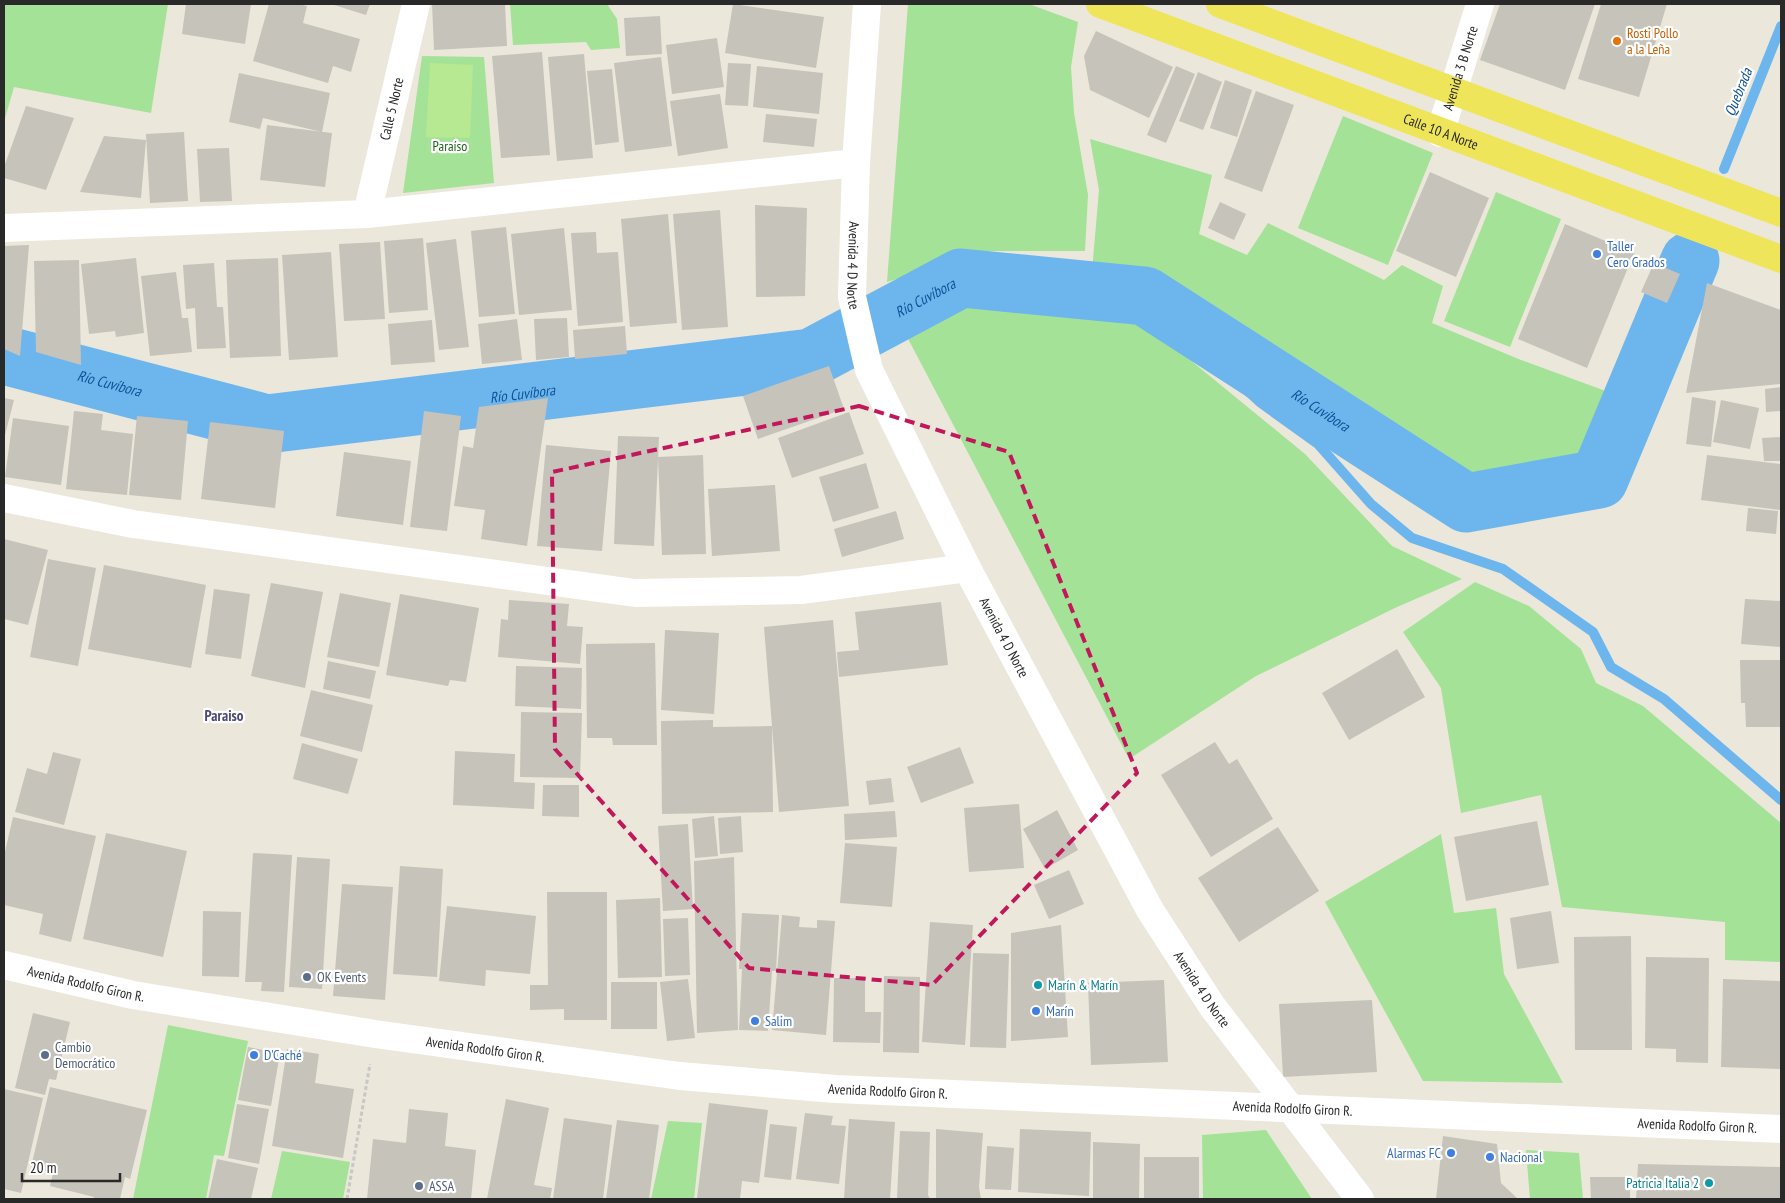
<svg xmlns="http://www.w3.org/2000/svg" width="1785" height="1203" viewBox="0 0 1785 1203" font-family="'PT Sans Narrow',sans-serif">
<rect width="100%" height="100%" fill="#ebe7da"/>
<path fill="#a4e297" d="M4 4H168L151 113 14 87 4 122Z
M510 4H607L617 19 620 48 591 50 586 42 513 45Z
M908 4H1029L1078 22 1071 67 1074 113 1088 195 1085 251H990L887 282Z
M422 56 484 57 494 183 403 193Z
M1343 116 1433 153 1388 265 1298 228Z
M1090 139 1212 175 1199 234 1247 255 1268 223 1384 280 1402 265 1443 286 1432 323 1521 360 1611 393 1582 461 1466 483 1149 279 1092 271 1099 190Z
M1496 192 1561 219 1510 347 1444 321Z
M971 300 1145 323 1305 454 1392 546 1462 579 1397 607 1256 676 1129 759 905 333Z
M1475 582 1529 606 1581 649 1596 683 1643 706 1781 823V962L1725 960V922L1562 907 1541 795 1461 813 1441 688 1403 632Z
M1441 834 1454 913 1496 908 1504 974 1563 1083 1423 1081 1325 902Z
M168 1025 248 1041 224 1156 214 1155 206 1199H133Z
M668 1121 702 1123 694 1199H651Z
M1266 1130 1312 1199H1203L1202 1135Z
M1526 1150 1579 1153 1583 1199H1530Z
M282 1151 350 1162 343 1199H271Z"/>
<path fill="#b6e992" d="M430 63 473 65 470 138 426 137Z"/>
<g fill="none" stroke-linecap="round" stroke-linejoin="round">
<path stroke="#6db6ed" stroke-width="10" d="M1724 169 1781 26
M1145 296 1261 403 1318 444 1371 504 1412 538 1503 569 1593 632 1611 667 1664 699 1781 800"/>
<path stroke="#6db6ed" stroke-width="59" id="s1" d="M4 355 267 424 811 358 961 278 1145 296 1466 503 1599 479 1690 261"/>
</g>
<path fill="#c6c3ba" d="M186 4H251L245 44 182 34Z
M269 4H298L307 6 303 23 360 39 351 72 333 66 328 83 253 61Z
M331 4H370L366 15Z
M432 4H505L507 46 434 50Z
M733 4 824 17 816 68 725 53Z
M1500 4H1595L1565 90 1480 60Z
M1601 4H1667L1639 97 1578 79Z
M660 16 662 54 626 56 624 18Z
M1096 31 1173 67 1149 118 1090 90 1084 56Z
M717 38 724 87 672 94 666 45Z
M542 52 550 155 501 158 492 56Z
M584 54 593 158 557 161 548 57Z
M661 57 672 146 625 152 614 63Z
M728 63 751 64 748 106 725 105Z
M757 66 823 73 819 114 753 107Z
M1176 66 1195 74 1166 143 1147 135Z
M612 69 619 142 595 145 587 71Z
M1198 72 1222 82 1203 130 1179 121Z
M239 73 330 93 322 132 263 118 260 129 229 122Z
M1225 80 1252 90 1237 137 1210 128Z
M1256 91 1294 105 1262 192 1224 178Z
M720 94 728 148 678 156 670 101Z
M26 106 74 118 46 190 4 178V167Z
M766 114 817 119 814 147 763 142Z
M267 125 332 133 325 187 260 180Z
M184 132 188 201 150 203 146 134Z
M104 136 146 140 141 198 80 192Z
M229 148 232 201 200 202 197 149Z
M1430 172 1489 198 1456 277 1396 251Z
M1220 202 1246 214 1234 240 1208 228Z
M755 205 807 208 805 296 756 297Z
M720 210 728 327 682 330 673 214Z
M668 214 677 323 630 327 621 219Z
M1565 224 1634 253 1587 368 1518 339Z
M506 227 515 314 479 317 471 231Z
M564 228 572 310 519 315 511 234Z
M596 232 597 253 618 252 623 322 578 326 571 233Z
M423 238 428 310 389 313 384 241Z
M456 239 469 347 439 350 426 243Z
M380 242 385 319 344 321 339 244Z
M29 245 20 356 4 349V246Z
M331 252 338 357 289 360 282 255Z
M136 258 144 333 116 337 115 331 89 334 81 264Z
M278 258 281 356 230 358 226 260Z
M79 260 81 365 36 352 34 261Z
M214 263 217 307H223L226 348 197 349 195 308 186 309 183 265Z
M1654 263 1680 274 1667 303 1641 292Z
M176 272 182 318H188L192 352 150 356 141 276Z
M1707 283 1781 310V384L1686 393Z
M567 318 569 357 536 360 534 319Z
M517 319 522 360 482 364 478 324Z
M432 320 435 362 391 365 388 324Z
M625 326 627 354 575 359 573 330Z
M829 366 844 409 758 439 743 396Z
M1781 387V411L1766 412 1765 389Z
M1692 397 1716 401 1711 447 1686 444Z
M4 398 14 400 4 439Z
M548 398 527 546 481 539 485 510 454 506 463 446 473 448 479 407Z
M1721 400 1759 408 1750 449 1713 442Z
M74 411 103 414 101 430 133 434 127 495 66 489Z
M424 411 461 416 447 531 410 527Z
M849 412 864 454 792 478 778 438Z
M137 416 188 421 181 500 129 495Z
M13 418 69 426 61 485 5 477Z
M210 422 284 431 275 508 201 499Z
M618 436 659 437 654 546 614 544Z
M1781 437V461H1764L1762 438Z
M546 445 611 451 602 551 537 546Z
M344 452 411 461 403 525 336 516Z
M703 455 706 554 662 555 658 457Z
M1707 455 1781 464V510L1701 500Z
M866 463 879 508 833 522 819 477Z
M775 485 780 551 712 556 708 489Z
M1748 508 1778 511 1776 534 1746 531Z
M896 511 904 539 842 557 834 529Z
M4 539 48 550 28 625 4 619Z
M48 559 96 568 78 666 30 657Z
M104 565 206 585 191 668 88 649Z
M271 583 323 592 305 688 251 676Z
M214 589 250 594 241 659 205 654Z
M340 593 391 603 379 667 327 657Z
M400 594 479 608 466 682 450 680 448 686 386 675Z
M1745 599 1781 601V647L1741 644Z
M509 600 569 604 567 626 583 627 580 664 498 657 501 619 508 620Z
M941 602 948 665 839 677 837 652 859 650 855 612Z
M833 620 849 806 779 812 764 627Z
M665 630 719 633 714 714 661 710Z
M655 643 657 745H613L612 738H587L586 644Z
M1397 649 1425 697 1349 740 1322 693Z
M1740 660H1781V727H1746L1745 703H1741Z
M328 661 376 671 370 699 323 689Z
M516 666 582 668 581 709 515 706Z
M311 690 373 705 362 752 300 736Z
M521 712 582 713 580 778 520 777Z
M713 720V727L772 726 773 812 662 814 661 721Z
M1215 742 1229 764 1237 759 1273 819 1211 857 1161 775Z
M302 743 358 759 348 794 293 779Z
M960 747 974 783 921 803 907 767Z
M455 751 515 754 514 782 535 783 534 809 453 805Z
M53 752 81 759 64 825 15 812 27 768 47 774Z
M891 778 894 802 869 805 866 781Z
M543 785H579V817L542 816Z
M1019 804 1024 868 969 872 964 808Z
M1057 810 1078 850 1045 869 1023 829Z
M895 811 897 837 845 840 844 814Z
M714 816 718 856 695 858 692 819Z
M741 816 743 852 720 854 718 818Z
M13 817 96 836 71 942 39 934 43 914 4 905V856Z
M1537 821 1549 885 1466 901 1454 837Z
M688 824 693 909 663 911 658 826Z
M1278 827 1319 891 1239 942 1198 878Z
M106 833 187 851 163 957 83 939Z
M845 843 897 847 892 907 840 903Z
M253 853 292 855 284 992 261 991 262 982H245Z
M297 857 330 859 322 989 289 987Z
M734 857 738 1030 697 1033 694 861Z
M400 866 443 869 437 977 393 974Z
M1069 870 1084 904 1049 919 1034 885Z
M342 884 393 887 385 1000 333 996Z
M547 892H607V1020H564V1009L530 1010V985H548Z
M660 898 662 977 618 978 616 900Z
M447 906 536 916 530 974 486 970 485 986 439 981Z
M203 911 241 912 239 977 202 976Z
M1551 911 1559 963 1517 969 1510 918Z
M742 913 779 915 776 971H772L768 1031 739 1030 742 969H739Z
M782 915 800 917 799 927 817 928V920L835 921 826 1035 772 1030Z
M688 918 690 975 665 976 663 919Z
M930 922 973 925 965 1045 922 1042Z
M1061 925 1068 1037 1011 1041V933Z
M1631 936 1632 1050H1575L1574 937Z
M973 953 1009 954 1006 1048 970 1047Z
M1646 957 1709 958 1708 1063 1676 1062V1049L1645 1048Z
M884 976 920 977 919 1053 883 1052Z
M834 978H865V1012H881L880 1043 833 1042Z
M688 979 695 1038 667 1041 660 982Z
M1723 979 1781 981V1069L1721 1067Z
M1164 980 1168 1062 1091 1065 1088 983Z
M611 982H657V1029H611Z
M1372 1000 1377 1072 1283 1077 1279 1004Z
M33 1013 70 1022 56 1080 49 1079 45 1095 15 1088Z
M248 1047 280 1053 271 1106 238 1100Z
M287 1049 319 1054 315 1083 354 1089 343 1158 272 1146Z
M50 1087 147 1110 130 1179 125 1177 120 1199H93L94 1197 50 1186 53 1173 31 1167Z
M4 1089 43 1098 21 1193 4 1189Z
M506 1099 549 1108 534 1185 552 1188 550 1199H487Z
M709 1103 768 1110 759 1183 742 1181 740 1199 697 1198Z
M237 1104 269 1109 259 1164 228 1158Z
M409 1109 448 1113 445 1146 476 1150 471 1199H367L373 1139 406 1143Z
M805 1113 833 1116 831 1125 846 1126 839 1184 796 1179Z
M564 1118 612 1125 603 1199H553Z
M849 1119 895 1122 890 1199H844Z
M617 1120 659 1125 649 1199H606Z
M770 1124 797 1127 791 1180 764 1177Z
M936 1129 983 1133 979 1187 981 1199H936Z
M1020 1129 1091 1132 1089 1196 1018 1192Z
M900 1131 930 1132 928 1195 930 1199H897Z
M1443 1136 1497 1144 1501 1183 1518 1199H1436Z
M1093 1142 1140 1144 1139 1199H1093Z
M987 1146 1014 1148 1011 1190 985 1189Z
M1144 1157H1199V1199H1144Z
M217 1159 258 1168 251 1199H208Z
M1638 1164 1781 1167V1199H1636Z
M1590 1177H1630V1199H1591Z"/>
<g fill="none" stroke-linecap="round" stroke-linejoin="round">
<path stroke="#c7c7c7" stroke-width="3" stroke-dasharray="4 2.5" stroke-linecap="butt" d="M347 1199 370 1064"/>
<g stroke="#fff" stroke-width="28">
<path id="s2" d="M867 4 856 163 852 297 869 370 967 568 1150 910 1212 1006 1360 1199"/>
<path id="s3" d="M1440 133 1480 4"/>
<path id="s4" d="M367 214 416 4"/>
<path d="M4 228 367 214 856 163"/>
<path d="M4 498 133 524 635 593 801 590 967 568"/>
</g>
<path stroke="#fff" stroke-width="28" id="s5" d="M4 965 133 995 375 1034 680 1076 835 1089 1781 1129"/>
<g stroke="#efe55b" stroke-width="28">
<path id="s6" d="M1100 4 1781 259"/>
<path d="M1220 4 1781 213"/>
</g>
</g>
<path fill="none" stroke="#c2185b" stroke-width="4" stroke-dasharray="10 6" stroke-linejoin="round" d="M859 406 1009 452 1137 773 932 985 749 968 555 749 552 472Z"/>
<circle fill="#e8710a" stroke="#fff" stroke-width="2" cx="1617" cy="41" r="5"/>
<g fill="#3f7fe0" stroke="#fff" stroke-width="2">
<circle cx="1597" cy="254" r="5"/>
<circle cx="1036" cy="1011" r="5"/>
<circle cx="755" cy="1021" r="5"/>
<circle cx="254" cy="1055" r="5"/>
<circle cx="1451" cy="1153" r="5"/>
<circle cx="1490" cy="1157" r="5"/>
</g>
<g fill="#5c6f8a" stroke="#fff" stroke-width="2">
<circle cx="307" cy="977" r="5"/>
<circle cx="45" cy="1055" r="5"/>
<circle cx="419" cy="1186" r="5"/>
</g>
<g fill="#0f9aa8" stroke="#fff" stroke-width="2">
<circle cx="1038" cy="985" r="5"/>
<circle cx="1709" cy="1183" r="5"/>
</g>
<g text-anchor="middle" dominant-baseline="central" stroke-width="4.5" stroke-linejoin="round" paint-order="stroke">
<g font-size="14" fill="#c56008" stroke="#fff" text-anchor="start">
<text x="1627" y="33">Rosti Pollo<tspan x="1627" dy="16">a la Leña</tspan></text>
</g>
<g font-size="14" fill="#292929" stroke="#fff">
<text stroke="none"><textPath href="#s3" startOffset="68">Avenida 3 B Norte</textPath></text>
<text stroke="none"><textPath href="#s4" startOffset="108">Calle 5 Norte</textPath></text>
<text stroke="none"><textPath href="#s6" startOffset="364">Calle 10 A Norte</textPath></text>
<text stroke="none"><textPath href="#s2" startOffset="262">Avenida 4 D Norte</textPath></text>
<text stroke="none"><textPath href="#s2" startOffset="668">Avenida 4 D Norte</textPath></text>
<text stroke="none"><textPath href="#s5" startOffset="84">Avenida Rodolfo Giron R.</textPath></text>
<text stroke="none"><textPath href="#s2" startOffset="1072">Avenida 4 D Norte</textPath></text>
<text stroke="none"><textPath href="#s5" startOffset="489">Avenida Rodolfo Giron R.</textPath></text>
<text stroke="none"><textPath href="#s5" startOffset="894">Avenida Rodolfo Giron R.</textPath></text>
<text stroke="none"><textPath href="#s5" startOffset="1299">Avenida Rodolfo Giron R.</textPath></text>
<text stroke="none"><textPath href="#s5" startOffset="1704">Avenida Rodolfo Giron R.</textPath></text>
</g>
<g font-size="14" fill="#1d641a" stroke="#fff">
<text x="450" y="146">Paraíso</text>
</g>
<g font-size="14" fill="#366cbe" stroke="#fff" text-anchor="start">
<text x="1607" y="246">Taller<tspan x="1607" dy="16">Cero Grados</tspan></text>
<text x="1046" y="1011">Marín</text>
<text x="765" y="1021">Salim</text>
<text x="264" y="1055">D'Caché</text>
<text x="1441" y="1153" text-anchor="end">Alarmas FC</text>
<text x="1500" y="1157">Nacional</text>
</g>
<g font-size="14" fill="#4e5e75" stroke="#fff" text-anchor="start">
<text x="317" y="977">OK Events</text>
<text x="55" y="1047">Cambio<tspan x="55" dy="16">Democrático</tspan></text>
<text x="429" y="1186">ASSA</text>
</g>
<g font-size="14" fill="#0d838f" stroke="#fff" text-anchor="start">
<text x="1048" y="985">Marín &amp; Marín</text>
<text x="1699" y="1183" text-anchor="end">Patricia Italia 2</text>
</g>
<g font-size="15" font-style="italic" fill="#0e5297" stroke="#fff">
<text transform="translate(1738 92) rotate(-68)">Quebrada</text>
<text stroke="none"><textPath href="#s1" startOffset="949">Río Cuvíbora</textPath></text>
<text stroke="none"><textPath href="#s1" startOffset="109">Río Cuvíbora</textPath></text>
<text stroke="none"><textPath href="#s1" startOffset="529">Río Cuvíbora</textPath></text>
<text stroke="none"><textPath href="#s1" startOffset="1384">Río Cuvíbora</textPath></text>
</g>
<g font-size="15" font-weight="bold" fill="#4a4a79" stroke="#fff">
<text x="224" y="715">Paraiso</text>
</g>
</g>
<rect width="1785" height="1203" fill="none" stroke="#292929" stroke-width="10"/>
<path d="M22 1173v8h98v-8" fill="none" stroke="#292929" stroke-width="2.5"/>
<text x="30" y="1173" font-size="15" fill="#292929" stroke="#ffffff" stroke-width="4" paint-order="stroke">20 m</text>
</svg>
